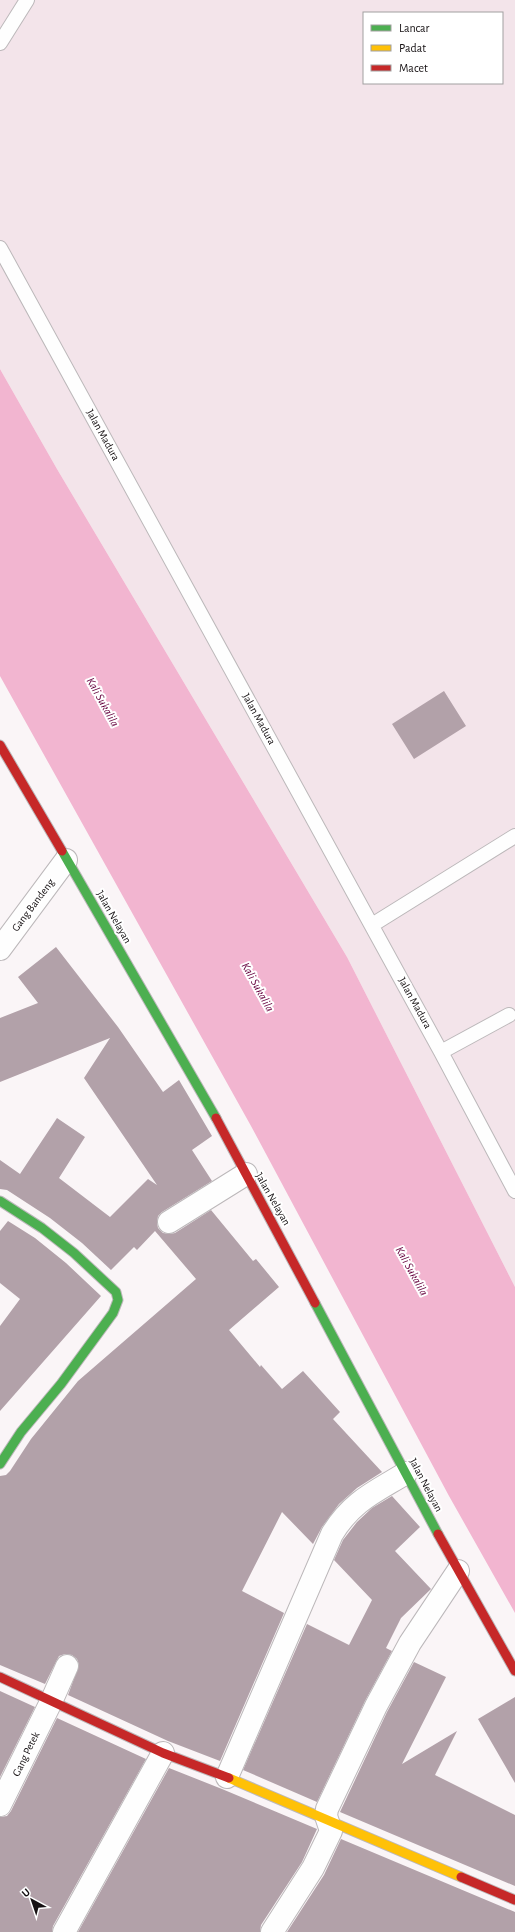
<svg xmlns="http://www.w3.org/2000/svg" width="515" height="1932" viewBox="0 0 515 1932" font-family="'Alegreya Sans',sans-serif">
<rect width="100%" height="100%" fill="#faf5f7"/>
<path fill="#f3e4ea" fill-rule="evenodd" d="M0 0H515V1287L347 957 57 469 0 369ZM364 13H502V83H364Z"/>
<path fill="#f2b5d0" d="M0 369 57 469 347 957 515 1287V1613L449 1496 251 1126 0 676Z"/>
<path fill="#b2a1a9" d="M444 691 466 726 414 759 392 724Z
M56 947 118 1027 163 1092 179 1080 212 1136 192 1150 212 1181 162 1212 158 1216 157 1223 158 1228 163 1233 170 1234 175 1233 211 1210 253 1261 256 1259 279 1287 229 1330 260 1367 261 1365 282 1389 303 1371 340 1412 333 1419 382 1472 357 1488 339 1504 322 1527 313 1544 282 1512 242 1591 284 1613 220 1761 168 1741 68 1695 79 1665 77 1659 72 1655 65 1654 59 1656 45 1684 0 1665V1476L6 1475 10 1471 31 1439 78 1381 196 1279 155 1231 137 1250 134 1247 111 1270 82 1243 50 1218 7 1190 0 1189V1160L20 1174 57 1118 85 1137 59 1178 110 1217 148 1179 157 1185 84 1078 110 1038 0 1082V1018L38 1003 18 977Z
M8 1221 35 1238 66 1263 101 1296 0 1411V1326L20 1299 0 1283V1231Z
M392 1496 420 1527 395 1551 431 1589 401 1618 386 1648 392 1651 365 1701 317 1802 243 1770 307 1624 349 1645 372 1600 334 1560 343 1540 357 1522 372 1508Z
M414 1662 446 1677 402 1764 457 1731 435 1775 515 1815V1886L340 1812 387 1712Z
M0 1691 35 1707 0 1777Z
M515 1697V1783L478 1719Z
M57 1718 146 1759 53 1926 52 1932H0V1817L7 1816 11 1811Z
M169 1768 222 1789 317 1829 302 1862 261 1925 260 1932H78Z
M341 1839 515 1912V1932H287L324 1875Z"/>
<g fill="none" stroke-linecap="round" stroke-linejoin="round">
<defs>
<path id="lane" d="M0 43 27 0
M0 248 441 1052 515 1191
M372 925 515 836
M441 1052 509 1015"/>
<path id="street" d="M0 949 66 860
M169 1222 246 1174
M227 1777 332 1534C352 1501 375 1492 406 1473
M0 1805 51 1702 67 1666
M64 1932 163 1753
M272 1932 313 1868 331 1831 326 1816 327 1809 376 1706 410 1643 458 1571"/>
<path id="fast" d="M62 851 216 1118
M0 1201 42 1228 74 1253 116 1292 118 1300 113 1313 61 1384 21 1432 0 1464
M315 1303 438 1534"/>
<path id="slow" d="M229 1778 461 1877"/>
<path id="jam" d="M0 745 62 851
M216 1118 315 1303
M438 1534 515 1671
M0 1677 163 1753 229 1778
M461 1877 515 1900"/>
</defs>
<use href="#lane" stroke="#bcb8ba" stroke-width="16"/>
<use href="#street" stroke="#bcb8ba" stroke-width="24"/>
<use href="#fast" stroke="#bcb8ba" stroke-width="11"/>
<use href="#slow" stroke="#bcb8ba" stroke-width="11"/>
<use href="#jam" stroke="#bcb8ba" stroke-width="11"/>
<use href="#lane" stroke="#fefefe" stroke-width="14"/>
<use href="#street" stroke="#fefefe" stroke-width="22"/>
<use href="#fast" stroke="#4caf50" stroke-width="9"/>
<use href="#slow" stroke="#ffc107" stroke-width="9"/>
<use href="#jam" stroke="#c62828" stroke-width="9"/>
</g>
<g text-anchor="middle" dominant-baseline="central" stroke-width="4" stroke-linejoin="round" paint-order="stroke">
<g font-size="11" fill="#151012" stroke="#fff">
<text transform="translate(103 435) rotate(61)">Jalan Madura</text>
<text transform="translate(259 719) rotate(61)">Jalan Madura</text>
<text transform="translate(33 905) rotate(-53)">Gang Bandeng</text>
<text transform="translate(114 917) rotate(60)">Jalan Nelayan</text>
<text transform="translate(415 1003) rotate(61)">Jalan Madura</text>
<text transform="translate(273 1199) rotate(60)">Jalan Nelayan</text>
<text transform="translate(426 1485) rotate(62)">Jalan Nelayan</text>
<text transform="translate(26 1754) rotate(-64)">Gang Petek</text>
</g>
<g font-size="12" font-style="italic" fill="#65003d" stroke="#fff">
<text transform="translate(103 702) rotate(61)">Kali Sukalila</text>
<text transform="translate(258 987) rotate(61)">Kali Sukalila</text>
<text transform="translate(412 1271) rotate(61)">Kali Sukalila</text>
</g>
</g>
<rect x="363" y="12" width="140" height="72" fill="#ffffff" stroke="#a19fa0"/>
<rect x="371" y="25" width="20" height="6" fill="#4caf50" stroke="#a19fa0"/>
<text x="399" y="32" font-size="12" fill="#151012">Lancar</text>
<rect x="371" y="45" width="20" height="6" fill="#ffc107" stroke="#a19fa0"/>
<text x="399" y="52" font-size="12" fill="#151012">Padat</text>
<rect x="371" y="65" width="20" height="6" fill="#c62828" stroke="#a19fa0"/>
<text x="399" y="72" font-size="12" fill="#151012">Macet</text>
<g transform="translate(32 1900) rotate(320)" stroke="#ffffff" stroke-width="3" paint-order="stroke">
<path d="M0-3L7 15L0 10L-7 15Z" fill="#151012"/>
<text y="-6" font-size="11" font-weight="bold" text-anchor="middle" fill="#151012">U</text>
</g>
</svg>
